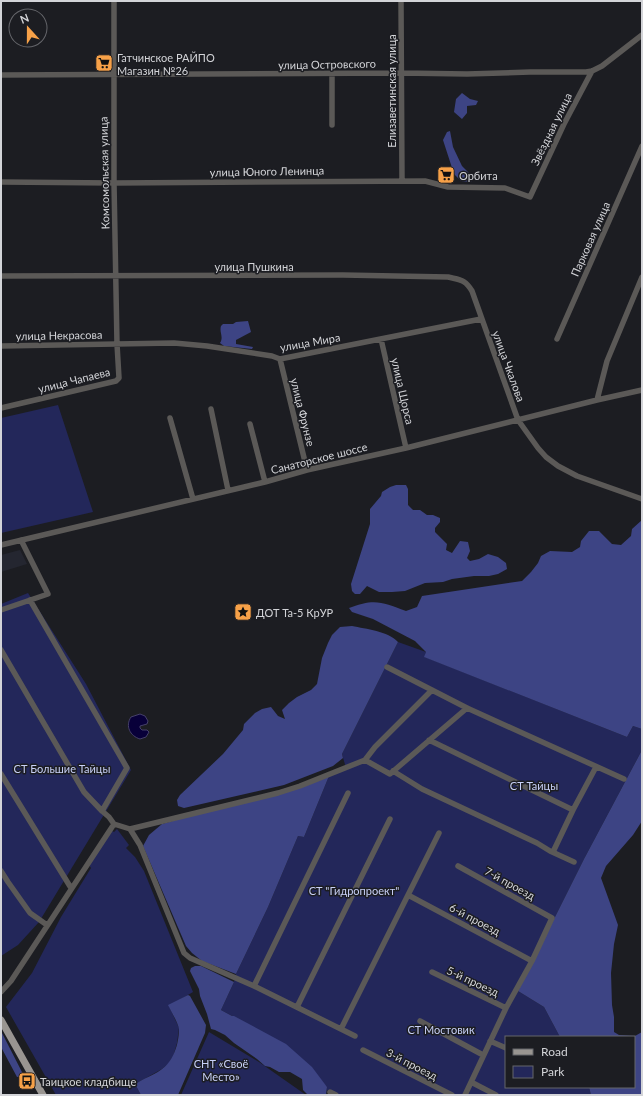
<svg xmlns="http://www.w3.org/2000/svg" width="643" height="1096" viewBox="0 0 643 1096" font-family="Lato,sans-serif">
<rect width="100%" height="100%" fill="#1c1d22"/>
<path fill="#242630" d="M20 550 27 564 1 572V555Z"/>
<path fill="#23275a" d="M58 405 93 512 1 533V418Z
M28 593 86 684 131 770 39 922 18 945 1 956V604Z
M398 642 426 652 425 657 627 737 633 726 642 729V750L584 859 518 991 544 1007 560 1037H506V1087H589L591 1095H332L327 1090V1087L232 1016 221 1010 234 982 236 974 268 907 298 836 304 837 329 776 346 768 342 754Z
M117 829 129 845 126 848 135 857 144 871 193 992 169 1006 179 1028 177 1043 173 1057 169 1063 162 1069 135 1084 141 1095H56L6 1007 32 973 61 917 91 868 89 865 110 830 114 832Z
M209 1032 259 1062 306 1095H181Z"/>
<path fill="#3d4484" d="M462 93 470 99 478 101 476 105 467 106V113L462 119 454 112 456 99Z
M450 131 453 147 462 166 473 177 471 182 461 181 454 174 443 140 447 132Z
M248 321 251 332 236 340V344L253 347 252 349 224 346 220 343C224 337 219 332 221 326L223 324H233L236 322Z
M396 485H406L408 489V505L413 510H420L427 515H433L440 518V522L435 528V532L447 544 446 550 452 553 460 541 468 542 470 551 467 558 470 561 479 559 488 554 498 557 506 563 507 569 498 574 489 576H474L452 579 443 582 425 583 405 591 392 592H379L367 586 360 594H355L352 591 351 584 370 524V509L381 496 382 492 390 487Z
M642 520V729L633 726 627 737 424 657 426 652 415 641 373 619 352 612 349 608C374 598 383 602 406 611L417 607 422 596 522 581 531 572 538 563 541 556 550 551 572 552 580 547 581 541 589 531H599L612 544 621 545 631 536 632 529Z
M352 626C366 629 388 631 398 642L342 754 343 758 333 766 284 785 184 808 178 806 177 800 180 795 223 754 243 730 244 724 255 713 262 709 271 707 278 716 285 719 282 710 289 703 297 697 311 690 317 684 322 658 328 643 332 635 340 627Z
M642 750V821L633 835 606 866 601 878 618 925 614 944 611 973 612 1005 614 1017V1032L619 1035 635 1036 642 1032V1095H591L589 1087H634V1037H560L544 1007 518 991 584 859Z
M329 776 304 837 298 836 268 907 236 974 202 961 192 953 186 946 143 846 149 835 162 824Z
M195 966H201L234 982 221 1010 232 1016H234L286 1044 312 1067 327 1087 326 1095H308L303 1090 302 1079 290 1072H279L270 1067 265 1066 257 1059 234 1043 225 1035 215 1030 211 1029 207 1014 200 996 199 989 190 971 191 968Z
M188 995 190 996 206 1025 205 1033 178 1095H141L135 1084C155 1072 168 1072 176 1048 178 1042 179 1034 179 1029 178 1023 171 1011 168 1005Z
M1 1032V1031L24 1076 17 1077 1 1047Z"/>
<path fill="#080039" stroke="#454069" d="M140 714 145 716 148 721 147 724 140 726V728L142 730H147L149 732 146 737 140 739C130 736 125 726 131 717Z"/>
<g fill="none" stroke-linecap="round" stroke-linejoin="round">
<path stroke="#5b5957" stroke-width="5.5" d="M401 1 402 180
M1 75 401 73 467 74 530 72H586L592 71 602 66 642 35
M332 125V74
M1 182 114 183 425 181 448 187 505 188 530 197 564 124 592 71
M1 276 343 275 448 277C460 280 465 279 472 291L518 420 538 448 546 457 558 466 577 476 642 499
M381 339 406 448
M557 339 642 146
M1 346 174 343 207 346 272 356 280 359 481 319
M280 359 307 470
M597 400 607 361 642 277
M1 408 116 381 119 378 117 344 114 183V1
M211 409 228 490
M170 418 193 499
M250 424 265 482
M1 545 265 482 307 470 406 448 597 400 642 390
M30 600 127 768 102 811 109 817 114 824 130 829 140 845 184 953 190 958 254 986 355 1036
M1 610 48 594 21 540
M1 650 84 792 102 811
M387 667 467 708 624 779
M429 740 573 810
M365 760 390 774 467 708
M393 771 422 789 537 843 550 851 574 862
M1 774 71 888
M130 829 278 793 300 786 365 760 375 747 432 690
M553 852 573 810 596 767
M458 866 552 918 532 961 506 1008 465 1095
M1 871 8 882 30 913 47 925
M408 895 532 961
M432 972 506 1008
M254 986 348 793
M1 992 11 981 114 824
M297 1007 390 819
M420 1021 483 1055
M341 1029 439 833
M490 1041 506 1048
M363 1050 452 1095
M471 1082 496 1095
M330 1092 336 1095"/>
<path stroke="#999591" stroke-width="7" d="M1 1020 43 1095"/>
</g>
<defs>
<symbol id="supermarket-square" viewBox="-11 -11 22 22"><rect x="-9" y="-9" width="18" height="18" rx="4" fill="#f7a148" stroke="#1c1d22"/><path d="M-6-5.5h2.5l.6 2H6L4.5 2H-2.5L-4.4-4H-6ZM-1.5 3.2a1.3 1.3 0 1 0 .1 0ZM3 3.2a1.3 1.3 0 1 0 .1 0Z" fill="#111"/></symbol>
<symbol id="sight-square" viewBox="-11 -11 22 22"><rect x="-9" y="-9" width="18" height="18" rx="4" fill="#f7a148" stroke="#1c1d22"/><path d="M0-6L1.8-2.2L6-1.7L2.9 1.2L3.7 5.4L0 3.3L-3.7 5.4L-2.9 1.2L-6-1.7L-1.8-2.2Z" fill="#111"/></symbol>
<symbol id="bus-square" viewBox="-11 -11 22 22"><rect x="-9" y="-9" width="18" height="18" rx="4" fill="#f7a148" stroke="#1c1d22"/><path d="M-5-6H5V4H4V6H2V4H-2V6H-4V4H-5ZM-3.5-4V0h7V-4ZM-3.5 1.2v1.5H-2V1.2ZM2 1.2v1.5H3.5V1.2Z" fill="#111"/></symbol>
</defs>
<g fill-rule="evenodd">
<use href="#supermarket-square" x="94" y="53" width="20" height="20"/>
<use href="#supermarket-square" x="436" y="165" width="20" height="20"/>
<use href="#sight-square" x="233" y="602" width="20" height="20"/>
<use href="#bus-square" x="17" y="1071" width="20" height="20"/>
</g>
<g text-anchor="middle" dominant-baseline="central" stroke-width="3" stroke-linejoin="round" paint-order="stroke">
<g font-size="11" fill="#d3d4d8" stroke="#1c1d22" text-anchor="start">
<text x="117" y="57">Гатчинское РАЙПО<tspan x="117" dy="13">Магазин №26</tspan></text>
<text x="459" y="175">Орбита</text>
<text x="256" y="612">ДОТ Та-5 КрУР</text>
<text x="40" y="1081">Таицкое кладбище</text>
</g>
<g font-size="11" fill="#d3d4d8" stroke="#1c1d22">
<text transform="translate(327 64) rotate(-1)">улица Островского</text>
<text transform="translate(391 91) rotate(-90)">Елизаветинская улица</text>
<text transform="translate(551 129) rotate(-64)">Звёздная улица</text>
<text transform="translate(267 171) rotate(-1)">улица Юного Ленинца</text>
<text transform="translate(104 173) rotate(-91)">Комсомольская улица</text>
<text transform="translate(590 239) rotate(-66)">Парковая улица</text>
<text x="254" y="266">улица Пушкина</text>
<text transform="translate(59 335) rotate(-1)">улица Некрасова</text>
<text transform="translate(310 342) rotate(-10)">улица Мира</text>
<text transform="translate(509 366) rotate(70)">улица Чкалова</text>
<text transform="translate(74 380) rotate(-14)">улица Чапаева</text>
<text transform="translate(403 391) rotate(77)">улица Щорса</text>
<text transform="translate(303 412) rotate(76)">улица Фрунзе</text>
<text transform="translate(319 458) rotate(-14)">Санаторское шоссе</text>
<text transform="translate(510 883) rotate(29)">7-й проезд</text>
<text transform="translate(475 919) rotate(28)">6-й проезд</text>
<text transform="translate(473 981) rotate(25)">5-й проезд</text>
<text transform="translate(412 1064) rotate(27)">3-й проезд</text>
</g>
<g font-size="11" fill="#c8d0f7" stroke="#1c1d22">
<text x="62" y="768">СТ Большие Тайцы</text>
<text x="534" y="785">СТ Тайцы</text>
<text x="354" y="890">СТ "Гидропроект"</text>
<text x="441" y="1029">СТ Мостовик</text>
<text x="221" y="1063">СНТ «Своё<tspan x="221" dy="13">Место»</tspan></text>
</g>
</g>
<rect width="643" height="1096" fill="none" stroke="#d3d4d8" stroke-width="4"/>
<rect x="505" y="1036" width="130" height="52" fill="#1c1d22" stroke="#65666b"/>
<rect x="513" y="1049" width="20" height="6" fill="#999591" stroke="#65666b"/>
<text x="541" y="1056" font-size="12" fill="#d3d4d8">Road</text>
<rect x="513" y="1066" width="20" height="12" fill="#23275a" stroke="#65666b"/>
<text x="541" y="1076" font-size="12" fill="#d3d4d8">Park</text>
<g transform="translate(28 28) rotate(339)"><circle r="19" fill="#1c1d22" stroke="#65666b"/>
<path d="M0-3L7 15L0 10L-7 15Z" fill="#f7a148"/>
<text y="-6" font-size="11" font-weight="bold" text-anchor="middle" fill="#d3d4d8">N</text>
</g>
</svg>
